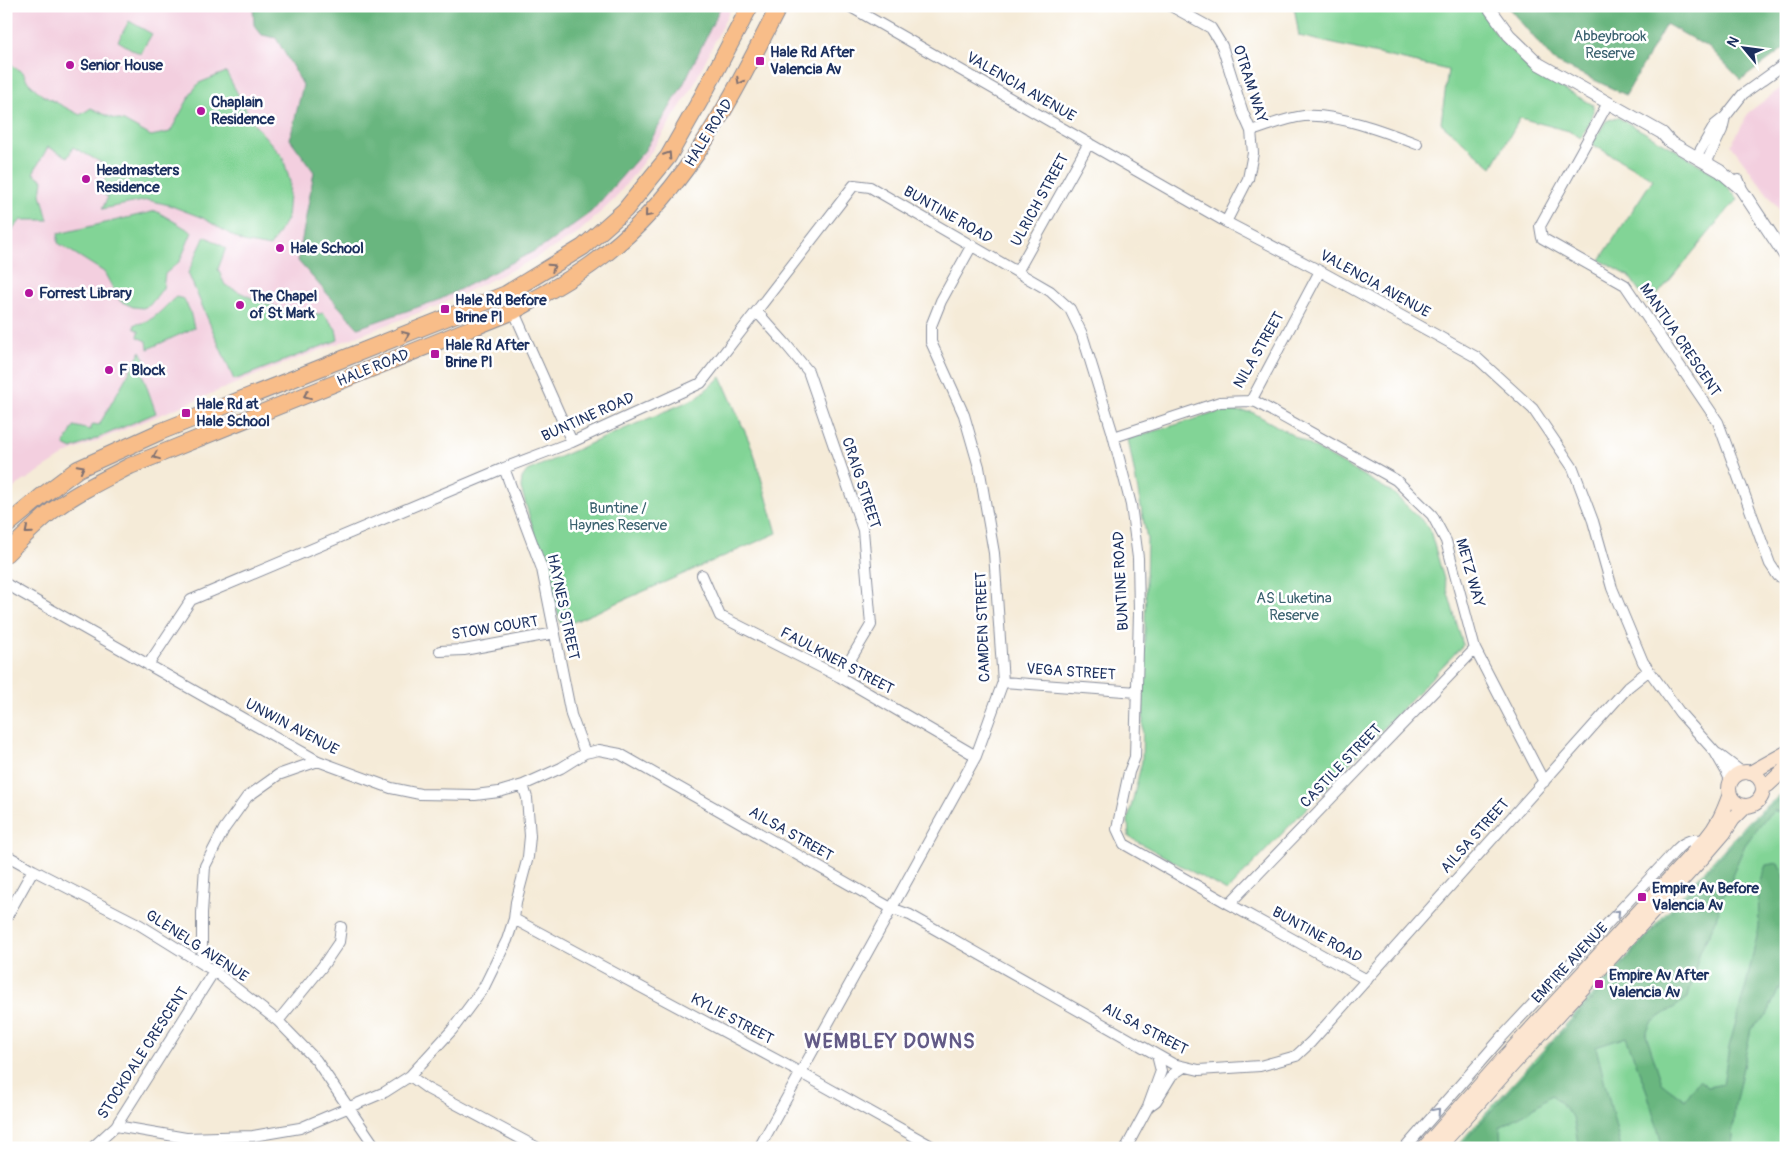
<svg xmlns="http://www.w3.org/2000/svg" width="1792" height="1154" viewBox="0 0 1792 1154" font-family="Pangolin,sans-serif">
<rect width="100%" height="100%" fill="#fff"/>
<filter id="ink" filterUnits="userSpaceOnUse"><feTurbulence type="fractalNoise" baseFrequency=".02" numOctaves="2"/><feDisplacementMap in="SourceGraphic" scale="10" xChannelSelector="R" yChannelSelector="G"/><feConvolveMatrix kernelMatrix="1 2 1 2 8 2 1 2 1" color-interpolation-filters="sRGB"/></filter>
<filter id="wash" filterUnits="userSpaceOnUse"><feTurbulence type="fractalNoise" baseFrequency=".0096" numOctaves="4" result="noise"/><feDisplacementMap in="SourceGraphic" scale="20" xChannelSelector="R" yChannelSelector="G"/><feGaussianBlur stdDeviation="1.12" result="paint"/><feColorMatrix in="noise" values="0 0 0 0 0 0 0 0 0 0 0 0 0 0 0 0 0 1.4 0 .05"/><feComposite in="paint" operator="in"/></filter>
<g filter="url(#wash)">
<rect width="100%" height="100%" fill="#f5ebd8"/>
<path fill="#f3cfdf" d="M6 6H732L691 90 653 149 614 200 576 235 530 261 439 305 271 369 68 453 16 486 6 496Z
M1786 84V219L1731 145 1749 112Z"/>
<path fill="#82d496" stroke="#4e827a" d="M1294 6H1481C1489 34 1524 65 1548 80 1562 89 1578 96 1593 105 1595 118 1587 127 1581 138L1569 131 1520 118 1492 167 1441 123 1448 70 1299 36Z
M129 21 152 34 140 54 118 41Z
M6 57 14 67 23 72 28 82 42 95 80 115 91 108 112 118 124 121 151 136 170 132 192 92 199 83 226 72 254 124 283 157 290 182 287 219 270 247 243 242 203 218 169 205 148 200 102 209 108 197 98 191 111 168 73 147 68 157 48 147 33 173 43 180 41 194 48 220H21L6 237Z
M1617 117 1676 150 1721 178 1738 200 1732 205 1649 305 1629 276 1600 260 1653 179 1592 144 1606 121Z
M156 211 192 232 180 261 165 274 163 288 150 305 143 308 133 307 120 301 104 272 58 243V234Z
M205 236 226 248 218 269 225 285 256 300 289 311 319 314 323 313 336 329 338 340 234 380 188 273Z
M176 297 184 299 190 311 194 328 148 349 147 341 138 337 139 331 134 328 135 324C154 323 162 308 176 297Z
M141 351 146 361 142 373 156 413 72 449 64 445 74 426 90 430 93 424 99 425Z
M721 377 753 450 777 533 562 627 521 488 522 478 527 471 696 398Z
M1222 411 1252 412 1392 492 1429 527 1463 645 1227 891 1129 837 1128 820 1142 761 1147 539 1128 439Z
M1786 790V1148H1455L1749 821Z"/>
<path fill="#69b67f" stroke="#42726e" d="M253 6H721L684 83 645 150 591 212 544 246 441 299 358 328 298 261 314 172 290 139 303 85 276 38 262 35 254 25Z
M1507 6H1786V47L1741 80 1711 49 1666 24 1626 95 1554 61Z
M1786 793V812L1774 811 1763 821 1745 845 1732 875 1733 888 1722 896 1715 923 1700 951 1688 998 1651 1023 1646 1034 1662 1083 1685 1100 1699 1080 1708 1087 1723 1084 1729 1047 1746 985 1759 927 1758 886 1766 865 1778 863 1786 880V922L1782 982 1767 1015 1751 1029 1735 1105 1731 1148H1663L1647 1092 1626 1037 1596 1047 1621 1148H1579L1573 1117 1552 1095 1526 1113 1500 1127 1501 1148H1458L1751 822Z"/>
</g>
<g filter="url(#ink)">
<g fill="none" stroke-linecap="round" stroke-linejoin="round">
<defs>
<path id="minor" d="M849 6 1226 222 1320 271 1476 357 1533 409 1573 468 1593 521 1612 588 1643 662 1680 713 1715 752 1726 771 1731 782
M1171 6 1211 28 1222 46 1243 113 1251 131 1253 153 1248 179 1226 222
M1608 103 1540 226 1542 238 1625 285 1718 422 1770 564 1778 576 1786 579
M1251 131C1268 126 1286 118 1304 116 1336 113 1386 132 1417 144
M1697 156 1715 125 1725 117 1743 94 1786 63
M1707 161 1722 130 1725 117
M1017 272 1089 143
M506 294 572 442
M757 312 784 342 808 371 863 530 871 625 840 677
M1251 401 1256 402 1396 480 1432 515 1446 541 1475 649 1544 782
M1114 437 1220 402 1251 401 1320 271
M504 468 542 569 571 715 585 753
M702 575 720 616 840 677 976 756
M6 584 318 761 391 788 420 794 475 795 499 792 523 785 561 768 585 753 599 750 620 754 891 908 910 915 1173 1064 1199 1070 1260 1066 1296 1056 1311 1042 1628 687 1648 671
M440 651 464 650 555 633
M148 665 191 600 504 468 572 442 701 383 854 185 870 187 1050 291 1070 309 1082 334 1112 431 1131 505 1138 558 1139 613 1135 757 1129 772 1117 829 1124 844 1229 904 1367 980
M1003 682 1137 692
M1718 754 1743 773
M6 855 33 870 140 925 214 971 278 1021 316 1060 376 1148
M1229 904 1475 649
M6 918 33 870
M514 919 801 1073 935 1148
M205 966 202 950V913L205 866 224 829 247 797 278 775 318 761
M278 1021 322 967 339 942 341 927
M410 1076 428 1089 538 1148
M1149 1106 1156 1101 1172 1075 1184 1067
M116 1126 186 1138 253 1136 300 1128 385 1092 410 1076 452 1030 484 987 507 940 514 919 516 902 528 857 530 836 527 798 523 785
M92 1148 116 1126 214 971
M759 1148 976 756 1003 682 994 553 979 467 964 415 931 342V326L941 301 972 245
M1126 1148 1148 1107 1161 1071 1157 1055
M1405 1148 1502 1037 1677 849C1686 840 1692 839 1705 840"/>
<path id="tertiary" d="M1488 6 1509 35 1539 64 1662 133 1670 142 1720 171 1741 189
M1738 181 1741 189 1786 257"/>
<path id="secondary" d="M1729 789a17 17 0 1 1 34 0a17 17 0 1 1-34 0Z
M1750 773 1786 753
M1763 786 1768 785 1786 768
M1424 1148 1505 1057 1705 840C1718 825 1723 813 1730 794
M1438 1148 1513 1064 1705 855 1724 833 1733 819 1746 806"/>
<path id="primary" d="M6 526 42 496 78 469 162 431 506 294 583 247 625 210 668 157 702 97 750 6
M6 554C21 539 36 524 52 511 76 493 103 480 130 466L514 311C540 296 567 282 592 264 682 201 730 101 779 6"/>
</defs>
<use href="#minor" stroke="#888d9b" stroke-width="12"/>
<use href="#tertiary" stroke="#888d9b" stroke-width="14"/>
<use href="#secondary" stroke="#888d9b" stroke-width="16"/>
<use href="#primary" stroke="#888d9b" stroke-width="18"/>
<use href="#minor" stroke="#fff" stroke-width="10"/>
<use href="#tertiary" stroke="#fff" stroke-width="12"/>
<use href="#secondary" stroke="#fce5d0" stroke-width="14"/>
<use href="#primary" stroke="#f8bd89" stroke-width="16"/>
</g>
<defs><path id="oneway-chevron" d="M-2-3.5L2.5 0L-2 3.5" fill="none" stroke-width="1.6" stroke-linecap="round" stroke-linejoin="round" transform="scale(1.25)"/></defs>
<g stroke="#7e6f71">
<use href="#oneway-chevron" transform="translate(740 81) rotate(117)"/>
<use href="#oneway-chevron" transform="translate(668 155) rotate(-57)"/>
<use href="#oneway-chevron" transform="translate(648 214) rotate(130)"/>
<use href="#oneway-chevron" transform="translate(552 267) rotate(-33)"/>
<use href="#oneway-chevron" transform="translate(406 335) rotate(-22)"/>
<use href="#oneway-chevron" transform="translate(307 395) rotate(158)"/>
<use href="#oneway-chevron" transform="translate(156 456) rotate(158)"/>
<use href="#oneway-chevron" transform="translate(81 468) rotate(-28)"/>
<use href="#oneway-chevron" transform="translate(28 531) rotate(139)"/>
</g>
<g stroke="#8d97ae">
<use href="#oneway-chevron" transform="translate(1617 913) rotate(-47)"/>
<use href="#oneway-chevron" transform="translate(1437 1111) rotate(-49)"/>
</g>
</g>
<g fill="#b5179e" stroke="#fff" stroke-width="2">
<rect x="755" y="56" width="10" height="10" rx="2.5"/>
<circle cx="70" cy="65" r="5"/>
<circle cx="201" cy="111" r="5"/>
<circle cx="86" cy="179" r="5"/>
<circle cx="280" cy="248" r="5"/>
<circle cx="29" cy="293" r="5"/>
<circle cx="240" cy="305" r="5"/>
<rect x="440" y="304" width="10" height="10" rx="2.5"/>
<rect x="430" y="349" width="10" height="10" rx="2.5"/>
<circle cx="109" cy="370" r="5"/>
<rect x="181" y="408" width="10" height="10" rx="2.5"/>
<rect x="1637" y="892" width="10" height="10" rx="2.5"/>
<rect x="1594" y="979" width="10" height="10" rx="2.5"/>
</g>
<g text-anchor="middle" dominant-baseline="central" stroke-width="5" stroke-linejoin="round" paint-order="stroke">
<g font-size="15" fill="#3a616f" stroke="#fff">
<text x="1610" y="36">Abbeybrook<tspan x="1610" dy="17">Reserve</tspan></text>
<text x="618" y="508">Buntine /<tspan x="618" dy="17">Haynes Reserve</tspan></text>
<text x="1294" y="598">AS Luketina<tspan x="1294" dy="17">Reserve</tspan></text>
</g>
<g font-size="15" font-weight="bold" fill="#1b2f5e" stroke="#fff" text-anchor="start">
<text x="770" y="52">Hale Rd After<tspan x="770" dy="17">Valencia Av</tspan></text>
<text x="80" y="65">Senior House</text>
<text x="211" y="102">Chaplain<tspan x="211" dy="17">Residence</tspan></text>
<text x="96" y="170">Headmasters<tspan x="96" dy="17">Residence</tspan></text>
<text x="290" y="248">Hale School</text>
<text x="39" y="293">Forrest Library</text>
<text x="250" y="296">The Chapel<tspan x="250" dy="17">of St Mark</tspan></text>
<text x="455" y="300">Hale Rd Before<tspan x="455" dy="17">Brine Pl</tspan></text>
<text x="445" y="345">Hale Rd After<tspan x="445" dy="17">Brine Pl</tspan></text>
<text x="119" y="370">F Block</text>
<text x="196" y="404">Hale Rd at<tspan x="196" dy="17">Hale School</tspan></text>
<text x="1652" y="888">Empire Av Before<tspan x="1652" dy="17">Valencia Av</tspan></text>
<text x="1609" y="975">Empire Av After<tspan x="1609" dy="17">Valencia Av</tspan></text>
</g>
<g font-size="15" fill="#1b2f5e" stroke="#fff">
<text transform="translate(1250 84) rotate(72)">OTRAM WAY</text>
<text transform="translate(1021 87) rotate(30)">VALENCIA AVENUE</text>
<text transform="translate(709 133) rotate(-58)">HALE ROAD</text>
<text transform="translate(1040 200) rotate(-61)">ULRICH STREET</text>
<text transform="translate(948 215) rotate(30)">BUNTINE ROAD</text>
<text transform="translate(1375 284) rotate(29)">VALENCIA AVENUE</text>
<text transform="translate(1680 340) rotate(56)">MANTUA CRESCENT</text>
<text transform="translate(1259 350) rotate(-60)">NILA STREET</text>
<text transform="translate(373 368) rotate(-22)">HALE ROAD</text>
<text transform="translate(588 417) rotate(-24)">BUNTINE ROAD</text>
<text transform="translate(861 483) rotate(72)">CRAIG STREET</text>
<text transform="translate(1470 573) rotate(74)">METZ WAY</text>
<text transform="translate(1121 581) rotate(-93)">BUNTINE ROAD</text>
<text transform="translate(563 607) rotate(78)">HAYNES STREET</text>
<text transform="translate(983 627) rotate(-92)">CAMDEN STREET</text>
<text transform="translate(495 628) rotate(-9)">STOW COURT</text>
<text transform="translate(837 661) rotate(28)">FAULKNER STREET</text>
<text transform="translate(1071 672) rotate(4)">VEGA STREET</text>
<text transform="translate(292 727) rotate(28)">UNWIN AVENUE</text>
<text transform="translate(1341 766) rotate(-46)">CASTILE STREET</text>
<text transform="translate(791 834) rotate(30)">AILSA STREET</text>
<text transform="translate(1475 836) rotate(-48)">AILSA STREET</text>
<text transform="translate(1317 935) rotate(29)">BUNTINE ROAD</text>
<text transform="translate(197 946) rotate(33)">GLENELG AVENUE</text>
<text transform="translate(1570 963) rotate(-47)">EMPIRE AVENUE</text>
<text transform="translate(732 1019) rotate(28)">KYLIE STREET</text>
<text transform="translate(1145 1029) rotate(28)">AILSA STREET</text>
<text transform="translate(143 1053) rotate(-57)">STOCKDALE CRESCENT</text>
</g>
<g font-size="20" font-weight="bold" letter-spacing="1" fill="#635b87" stroke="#fff">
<text x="890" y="1041">WEMBLEY DOWNS</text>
</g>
</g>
<rect width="1792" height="1154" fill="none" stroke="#fff" stroke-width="25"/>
<g transform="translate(1744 48) rotate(299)" stroke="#ffffff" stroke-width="4" paint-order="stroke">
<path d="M0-4L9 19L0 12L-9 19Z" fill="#1b2f5e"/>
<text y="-8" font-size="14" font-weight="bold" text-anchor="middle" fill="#1b2f5e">N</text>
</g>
</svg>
